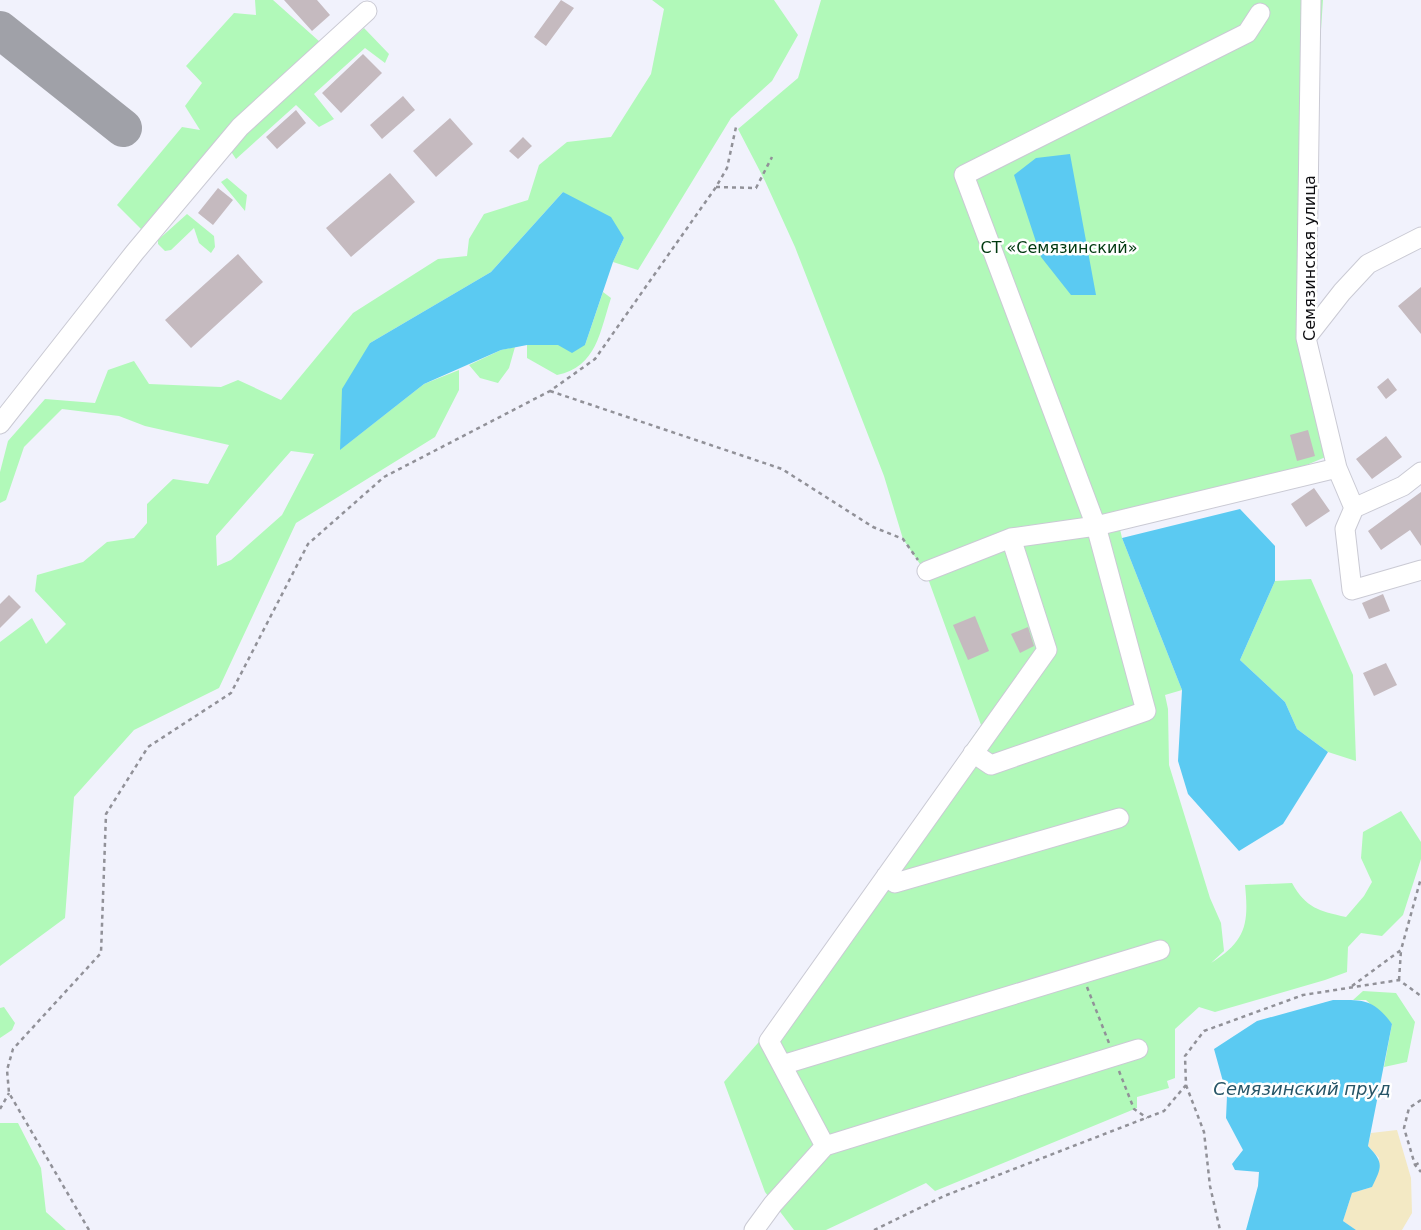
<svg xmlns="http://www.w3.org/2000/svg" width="1421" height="1230" viewBox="0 0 1421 1230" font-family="'DejaVu Sans',sans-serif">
<rect width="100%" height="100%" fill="#f1f2fc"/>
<path fill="#b1f9b9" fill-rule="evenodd" d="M255 0H273L320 42 221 135 141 229 117 205 182 127 200 130 185 106 202 83 186 66 234 13 256 15Z
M652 0H774L798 35 772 81 731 118 638 270 613 262 624 238 563 192 491 272 370 343 341 449 424 384 459 370V390L435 437 296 523 219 688 134 730 74 797 65 918 0 966V642L32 618 46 644 66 624 35 591 37 575 83 562 107 542 134 538 147 523V504L173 479 208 484 229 445 145 426 119 416 62 409 24 447 6 500 0 503V472L8 441 45 399 95 403 108 370 134 361 149 384 221 387 238 380 281 400 353 313 438 259 467 256 469 239 484 214 528 200 539 165 567 142 611 137 651 74 664 9ZM291 451 314 454 282 515 231 560 217 566 216 536Z
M821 0H1323L1300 335 1328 456 1297 469 1117 516 1122 538 1182 690 1165 695 1168 709 1169 765 1210 898 1221 923 1224 951 1211 963C1246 941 1249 924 1245 885L1292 883C1306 908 1319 911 1346 917L1364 896 1372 882 1361 858 1363 832 1401 811 1421 842V859L1403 915 1382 936 1361 933 1348 947 1347 972 1325 980 1215 1012 1199 1007 1175 1029V1078L1167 1081 1169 1088 1137 1097V1108L935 1191 926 1183 826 1230H794L765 1192 724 1082 770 1029 981 725 926 573 903 539 884 476 795 247 765 181 738 129 798 78Z
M364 28 389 54 385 63 365 48 314 94 334 119 319 127 296 105 236 159 230 150 243 135Z
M227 178 247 195 245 211 221 182Z
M187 214 214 236 215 247 211 253 199 243 194 228 171 250 165 251 158 244V240Z
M603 292 611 298C600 331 597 367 557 375L527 358V345H585Z
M515 347 509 368 498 383 480 378 469 365 501 350Z
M1311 579 1353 675 1356 761 1328 752 1297 729 1285 702 1240 660 1275 581Z
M1363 991 1396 993 1415 1022 1407 1062 1384 1067 1392 1024 1366 1000H1353Z
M4 1007 15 1023 12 1030 0 1038V1008Z
M0 1123H18L41 1168 46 1212 66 1230H0Z"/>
<path fill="#f3e9c4" d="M1397 1130 1411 1178 1412 1213 1402 1230H1356L1343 1221 1352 1193 1372 1187 1379 1158 1368 1146 1371 1133Z"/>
<path fill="#5bcaf2" d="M1070 154 1096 295H1071L1041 257 1014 175 1036 158Z
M563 192 611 217 624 238 613 262 585 345 572 353 558 345H527L501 350 424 384 340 450 342 389 370 343 491 272Z
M1240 509 1275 546V581L1240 660 1285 702 1297 729 1328 752 1283 824 1239 851 1188 794 1178 761 1182 690 1122 538Z
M1333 1000C1363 1000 1373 998 1392 1024L1368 1146C1384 1163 1382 1166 1372 1187L1352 1193 1343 1221 1356 1230H1246L1258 1186 1259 1172 1235 1170 1232 1164 1243 1150 1226 1118 1227 1096 1214 1049 1257 1021Z"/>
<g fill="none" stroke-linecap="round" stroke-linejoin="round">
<path stroke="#a0a1a8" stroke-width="38" d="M0 30 123 128"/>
</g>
<path fill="#c5babf" d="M284 0H317L330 15 312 31Z
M561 0 574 8 546 46 534 37Z
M363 54 382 73 341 113 322 93Z
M403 96 415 110 382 139 370 125Z
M296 110 306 123 277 149 266 137Z
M450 118 473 144 436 177 413 151Z
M523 137 532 146 518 159 509 151Z
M390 173 415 202 351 257 326 228Z
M218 188 233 200 213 225 198 213Z
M238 254 263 282 191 348 165 320Z
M1421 287V334L1398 306Z
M1388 378 1397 390 1386 399 1377 387Z
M1308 430 1315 456 1297 461 1290 435Z
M1386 436 1402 457 1372 479 1356 459Z
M1314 488 1330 511 1306 527 1291 504Z
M1421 492V546L1410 530 1381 550 1368 531Z
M1383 594 1390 611 1369 619 1362 603Z
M9 595 21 607 0 628V604Z
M975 616 989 651 968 660 953 625Z
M1028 627 1034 646 1020 653 1011 634Z
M1386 663 1397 685 1374 696 1363 673Z"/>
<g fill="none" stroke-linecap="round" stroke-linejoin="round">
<defs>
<path id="minor" d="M1311 0 1306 338 1337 468 1354 508
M1306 338 1342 292 1368 264 1421 237
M0 424 135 252 240 127 367 11
M1354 508 1345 529 1352 590 1421 570
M1354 508 1403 486 1421 472
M927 571 1011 538 1096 526 1337 468
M973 753 991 765 1146 711 1096 526 964 175 1247 33 1260 13
M886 876 895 883 1119 818
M782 1065 1160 950
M825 1146 1138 1049
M754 1230 773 1204 825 1146 769 1041 1047 650 1011 538"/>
</defs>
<use href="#minor" stroke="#cacad4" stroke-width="21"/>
<path stroke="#919198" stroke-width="2.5" stroke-dasharray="4 4" stroke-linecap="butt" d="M716 187 756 188 772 157
M550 391 782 469 873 527 903 539 918 560
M1399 980 1401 950
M1352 986 1401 950 1421 878
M1087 987 1109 1043
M1119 1071 1134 1109 1147 1118
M1186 1085 1204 1132 1210 1186 1220 1230
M1421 1100 1409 1108 1404 1128 1415 1165 1421 1172
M0 1109 9 1093
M1415 1165 1421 1162
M89 1230 9 1093 7 1070 13 1049 101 953 106 814 148 747 231 693 308 544 384 477 550 391 595 359 716 187 727 168 736 127
M874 1230 944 1196 1164 1111 1186 1085 1185 1056 1204 1031 1303 995 1399 980 1421 996"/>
<use href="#minor" stroke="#fff" stroke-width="19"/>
</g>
<g text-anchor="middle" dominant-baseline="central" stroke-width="5" stroke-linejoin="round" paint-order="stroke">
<g font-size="16" fill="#013910" stroke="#fff">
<text x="1059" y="247">СТ «Семязинский»</text>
</g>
<g font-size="16" fill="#0d0d10" stroke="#fff">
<text transform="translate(1309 258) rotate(-90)">Семязинская улица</text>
</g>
<g font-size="18" font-style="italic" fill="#285668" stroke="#fff">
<text x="1302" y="1088">Семязинский пруд</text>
</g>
</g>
</svg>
